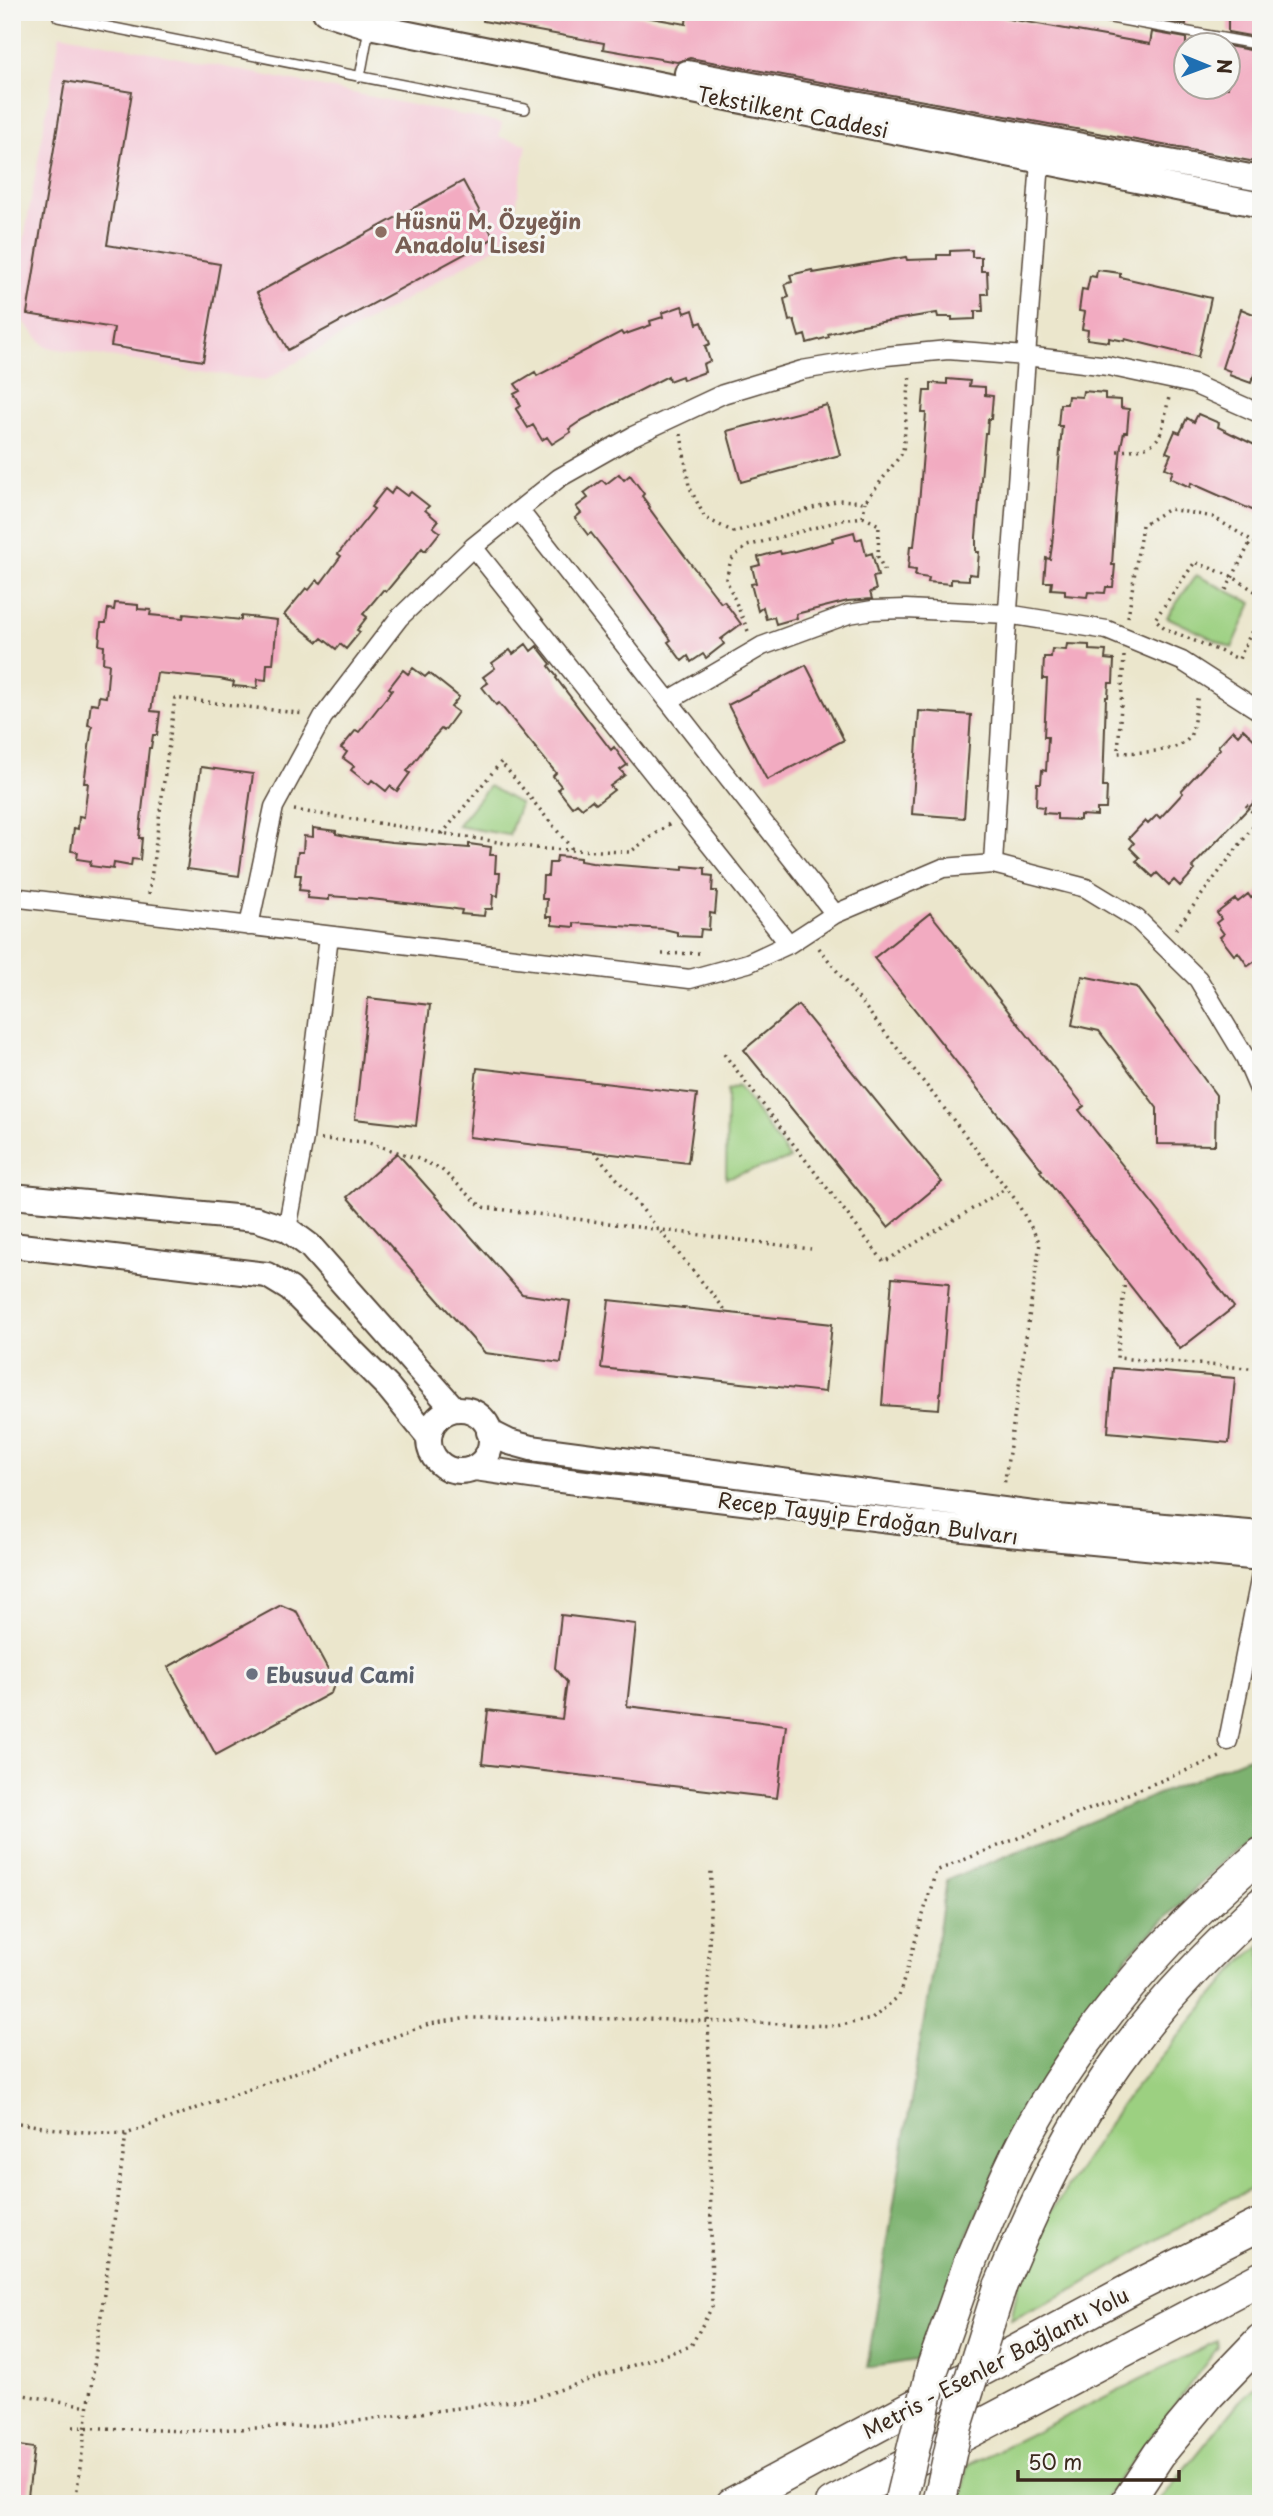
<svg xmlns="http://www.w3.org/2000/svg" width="1273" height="2516" viewBox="0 0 1273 2516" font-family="'Playpen Sans',sans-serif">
<rect width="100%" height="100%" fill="#f6f6f2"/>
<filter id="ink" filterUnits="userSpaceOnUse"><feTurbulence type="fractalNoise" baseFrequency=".0143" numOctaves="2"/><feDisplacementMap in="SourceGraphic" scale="14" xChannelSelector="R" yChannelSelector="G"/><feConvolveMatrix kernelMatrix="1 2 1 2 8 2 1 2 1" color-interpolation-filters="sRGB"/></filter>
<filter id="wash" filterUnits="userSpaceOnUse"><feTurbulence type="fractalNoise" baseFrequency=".00686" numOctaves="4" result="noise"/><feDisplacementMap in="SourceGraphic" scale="28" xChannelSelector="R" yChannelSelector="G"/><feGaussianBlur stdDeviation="1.57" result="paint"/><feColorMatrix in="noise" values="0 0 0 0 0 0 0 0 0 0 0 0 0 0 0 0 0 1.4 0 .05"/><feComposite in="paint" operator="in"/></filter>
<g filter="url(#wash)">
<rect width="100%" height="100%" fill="#ebe6cc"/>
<path fill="#f5cfdb" d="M60 34 502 123 499 137 527 144 514 219 500 245 264 381 46 347 12 308Z"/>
<path fill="#9cd081" stroke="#6c7d50" stroke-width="2" d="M1196 575 1252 603 1232 648 1167 617Z
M489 786 520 804 509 835 457 826Z
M738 1086 790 1159 726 1178 727 1091Z
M1261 1945V2185L1223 2202 1075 2289 1011 2319 1018 2286 1048 2217 1123 2102 1243 1960Z
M1217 2341 1218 2347 1100 2504H961L968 2465Z
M1261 2381V2504H1157L1242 2398Z"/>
<path fill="#7db26f" stroke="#5c6e46" stroke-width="2" d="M1261 1752V1834L1228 1856 1127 1957 1011 2134 916 2360 867 2368 947 1880Z"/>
<g id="blocks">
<path fill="#f2abc1" d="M484 12H617L686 24 687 12H970L1150 44 1152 32 1186 38V88H1228V46L1261 52V163L690 58 677 62 603 49 604 43 483 21Z
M1155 12H1186V24L1154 19Z
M1228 12H1261V38L1228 32Z
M65 81 132 92 107 245 220 264 203 361 111 346 114 328 27 314Z
M463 181 494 238 288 350 257 293Z
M972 250V257H981V271H987L988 294H982L983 311H975V319L952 320V317H938L937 313 857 326 828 334 829 337 807 343 805 335 799 337 794 320 789 321 784 299 789 297 785 284 792 282 790 275 812 270 813 273 906 257 907 260 937 259V255H950V251Z
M1097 270 1120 273V277L1211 298 1198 357 1125 339V341L1109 338V342L1087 339 1088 330 1082 329 1085 312 1079 311 1082 289 1087 290 1090 276 1096 277Z
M682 306 685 313 693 310 697 324 702 322 710 344 705 346 710 361 703 364 705 372 683 380 682 376 669 381 668 376 582 420 569 429 571 432 552 444 547 437 542 440 533 425 528 428 516 409 521 406 514 394 520 391 515 384 535 372 537 376 621 332 623 335 651 325 650 321 663 317 662 313Z
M1241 309 1261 317V378L1254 375 1251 383 1229 375 1230 371 1222 368Z
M947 379 970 381 969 386 985 387V395L993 396 991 419H988L987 433H985L976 537V552H979L977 575 969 574V580L951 579V584L928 582 929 578 915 576 916 570 908 569 910 546H914L920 492 926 413H922L924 391H931V383L947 384Z
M1083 391 1105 393V399L1121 400V408L1129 409 1127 432H1124L1121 446 1117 488 1112 565H1115L1113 587H1106L1105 593 1088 592 1087 597 1065 595V590L1051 589 1052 582H1044L1046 558 1050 559 1052 546 1062 426H1058L1060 404H1067L1068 396 1082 397Z
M827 405 840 455 741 482 727 431Z
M1198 414 1219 423 1218 427 1230 433 1261 448V514L1191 483 1190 487 1170 478 1173 471 1165 468 1171 454 1166 452 1175 431 1180 433 1187 418 1194 422Z
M619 474 624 480 630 475 644 494 642 496 650 507 649 508 674 542 721 603 724 601 741 624 721 639 724 644 706 658 703 654 691 662 688 656 682 661 668 642 671 640 617 566 591 533 588 535 575 518 581 513 576 507 588 498 584 493 602 480 606 484Z
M395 487 407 496 411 492 429 506 425 510 438 521 433 527 440 532 425 551 422 548 386 592 383 590 363 614 367 617 357 630 360 632 346 649 340 644 336 649 322 638 318 642 284 615 306 588 309 590 317 580 321 583 341 556 338 554 374 509 371 507 385 489 391 494Z
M854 532 856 540 862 538 866 555 872 553 878 576 873 577 876 590 870 592 872 599 848 601 796 614 797 618 776 624 774 617 766 619 763 607 758 611 751 584 756 583 752 567 760 565 758 557 780 551 781 554 795 551 833 541 832 538Z
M115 603 138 605V609L151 610 150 615 183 618 184 614 241 620V616L277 620 273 664H267L266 680 258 679 257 688 233 686 234 682 220 679 157 673 151 711 160 712 157 735H153L151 748H149L139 838H142L140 860 132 859 131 866 114 863 113 869 90 866 91 861 77 859 78 852 71 851 74 828 78 829 79 816 84 817 88 783H84L92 726 88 725 91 703 98 704 99 696 106 697 109 664 103 663 104 646 99 645 101 623H106L108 609 114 610Z
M526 644 531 651 537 646 551 664 549 666 557 677 556 678 611 750 614 747 627 765 620 770 625 775 610 786 614 790 596 804 592 800 582 808 577 803 572 807 558 789 561 786 553 776 556 773 499 703 496 705 482 687 488 683 483 677 495 668 492 663 510 650 513 654Z
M1067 644 1089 645V650L1106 651 1105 659 1114 660 1113 683H1109L1108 697H1106L1103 787H1107L1106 809H1097V816L1080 815V820L1057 819V814L1043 813 1044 807 1036 806 1037 783H1041L1042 770 1046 771 1048 737H1044L1047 679H1043L1044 657H1051L1052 649 1066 650Z
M806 665 844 740 767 780 728 705Z
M413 668 425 677 429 673 459 697 451 707 458 712 444 731 441 729 432 739 407 771 410 773 397 791 390 786 386 791 372 780 369 784 351 770 354 766 343 758 347 752 341 748 356 730 359 732 367 722 392 690 389 688 403 670 408 674Z
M919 711 971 715 964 818 912 814Z
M1243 729 1261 746V795L1192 867 1195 870 1180 886 1174 880 1169 885 1157 873 1153 877 1136 861 1140 858 1130 848 1134 843 1129 838 1145 821 1148 824 1157 815 1160 818 1183 793 1181 791 1220 749 1218 746 1233 730 1238 735Z
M201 767 253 774 239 876 187 869Z
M313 828 336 831V834L350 837 392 842 469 848V844L491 847 490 855H496L495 873H500L498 896 493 895 492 909H485L484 916 461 914 462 910 449 908 371 899 329 896V900L307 898 308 891 299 890 301 875H295L298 852H303L304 836 313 837Z
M557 856 580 858V861L592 863 683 870V866L705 868V875L713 876 712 891H717L715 914 710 913 709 930 701 929 700 937 677 936V932L664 929 574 923V927L552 925V917H546L547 899H542L543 876H548L549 863H556Z
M1261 890V957L1248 966 1238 952 1234 955 1220 937 1224 934 1216 923 1221 919 1217 913 1235 899 1238 902 1248 894 1251 898Z
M930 913 1084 1106 1079 1110 1234 1307 1180 1349 1040 1171 1042 1170 874 958Z
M1082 976 1136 987 1216 1095 1215 1145 1157 1144V1108L1099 1031 1072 1025Z
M368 998 430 1005 416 1126 355 1119Z
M798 1005 942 1182 888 1227 744 1050Z
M477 1068 697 1094 688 1163 469 1137Z
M397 1153 522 1294 570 1301 561 1363 485 1353 347 1197Z
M892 1278 949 1283 939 1409 882 1405Z
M609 1300 832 1324 825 1392 601 1368Z
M1113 1368 1235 1378 1229 1443 1108 1432Z
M281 1605 297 1612 335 1682 331 1693 216 1755 168 1667Z
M561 1615 636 1624 627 1706 786 1725 777 1798 482 1764 488 1710 562 1719 567 1682 555 1668Z
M12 2445 34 2448 27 2504H12Z"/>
</g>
</g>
<g filter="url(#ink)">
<use href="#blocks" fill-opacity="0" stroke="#554638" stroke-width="2"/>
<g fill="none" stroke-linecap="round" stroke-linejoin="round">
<defs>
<path id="lane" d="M1078 12 1261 45
M58 17 525 109
M360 77 369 28"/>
<path id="street" d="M519 510 835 914
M473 547 789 944
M668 701 762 646 849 614 873 610 906 609 1007 614 1107 630 1182 661 1261 712
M993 864 1006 638 1040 161
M12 897 690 979 748 963 789 944 835 914 943 868 993 864 1086 888 1137 919 1198 979 1245 1057 1261 1094
M249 926 274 807 323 717 399 618 473 547 519 510 559 478 633 436 723 394 802 370 886 356 948 350 1026 356 1108 366 1193 384 1261 414
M287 1229 304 1138 329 936
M1228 1741 1261 1575"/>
<path id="secondary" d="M325 12 369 26 1261 205
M687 73 1261 179
M12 1196 256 1219 287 1229 310 1246 454 1409
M12 1245 267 1275 290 1289 388 1387 428 1436
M429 1440a31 31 0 1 1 62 0a31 31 0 1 1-62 0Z
M489 1432 509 1442 531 1448 1057 1517 1261 1534
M475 1468 544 1478 997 1533 1261 1558"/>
<path id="highway" d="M970 2262C988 2219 1005 2176 1027 2135 1086 2028 1168 1933 1261 1854
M1000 2287C1034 2205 1073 2121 1127 2049 1166 1996 1213 1949 1261 1904
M732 2504 1139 2285 1261 2224
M832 2504 1261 2278
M1126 2504 1159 2454 1208 2395 1261 2340"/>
</defs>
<use href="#lane" stroke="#554638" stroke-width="12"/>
<use href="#street" stroke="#554638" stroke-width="21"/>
<use href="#secondary" stroke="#554638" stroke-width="28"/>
<use href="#highway" stroke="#554638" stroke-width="35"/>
<path stroke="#554638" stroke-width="3.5" stroke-dasharray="2 5" stroke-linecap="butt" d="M681 434 689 486 705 518 734 532 839 500 865 502 903 452 910 373
M1117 451C1164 449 1160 439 1169 397
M863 517 865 502
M1226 590 1251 541
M1261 595 1233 577 1195 562 1155 619 1166 629 1239 659 1261 611
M1128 617 1142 525 1169 509 1213 517 1261 546
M748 631 726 579 731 560 747 546 843 520 863 517 879 525 878 557 885 572
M1124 656 1118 753C1137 752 1184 754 1191 734 1195 722 1195 707 1198 695
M1246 805 1259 819
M294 810 543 849 630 852 669 824
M442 834 501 762 573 850
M149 894 175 698 305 714
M1176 929 1259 819
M819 948 1015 1199 1040 1243 1004 1486
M662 954 703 953
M724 1054 884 1262 1007 1188
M321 1139 366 1142 416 1158 441 1169 482 1207 811 1249
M594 1151 727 1312
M1125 1279 1117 1358 1261 1369
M12 2122 69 2131 126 2134 429 2024 469 2018 646 2019 836 2026 872 2019 899 1996 936 1871 1220 1757
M12 2393 88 2406
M73 2427 188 2431 327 2425 535 2398 691 2346 712 2307 708 1996 711 1870
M75 2504 126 2134"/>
<use href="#lane" stroke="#fff" stroke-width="9"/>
<use href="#street" stroke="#fff" stroke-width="18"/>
<use href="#secondary" stroke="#fff" stroke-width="24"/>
<use href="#highway" stroke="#fff" stroke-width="32"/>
<defs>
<path id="highway-bridge" d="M900 2504 933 2367 970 2262
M939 2504 956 2426 1000 2287"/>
</defs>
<use href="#highway-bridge" stroke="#554638" stroke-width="35" stroke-linecap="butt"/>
<use href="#highway-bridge" stroke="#fff" stroke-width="32"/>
</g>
</g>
<circle fill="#8d6e63" stroke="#f6f6f2" stroke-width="2.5" cx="381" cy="232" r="7"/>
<circle fill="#6b7280" stroke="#f6f6f2" stroke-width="2.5" cx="252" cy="1674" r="7"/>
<g text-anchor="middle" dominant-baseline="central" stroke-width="6" stroke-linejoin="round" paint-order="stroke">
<g font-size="21" fill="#3b2a1e" stroke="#f6f6f2">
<text transform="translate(793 111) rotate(11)">Tekstilkent Caddesi</text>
<text transform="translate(868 1517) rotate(7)">Recep Tayyip Erdoğan Bulvarı</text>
<text transform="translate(995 2362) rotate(-28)">Metris - Esenler Bağlantı Yolu</text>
</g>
<g font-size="21" font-weight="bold" fill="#785e54" stroke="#f6f6f2" text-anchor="start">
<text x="395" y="220">Hüsnü M. Özyeğin<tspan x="395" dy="24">Anadolu Lisesi</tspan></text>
</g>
<g font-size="21" font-weight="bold" fill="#5b616d" stroke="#f6f6f2" text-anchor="start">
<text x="266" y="1674">Ebusuud Cami</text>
</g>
</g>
<rect width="1273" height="2516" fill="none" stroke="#f6f6f2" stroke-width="42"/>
<g transform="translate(1207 66) rotate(91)"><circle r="33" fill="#f6f6f2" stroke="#aba49d" stroke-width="2"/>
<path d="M0-5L12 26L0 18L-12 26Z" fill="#1f6fb2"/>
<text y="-10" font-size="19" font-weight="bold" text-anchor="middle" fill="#3b2a1e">N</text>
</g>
<path d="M1018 2470v10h161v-10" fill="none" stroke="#3b2a1e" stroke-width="3.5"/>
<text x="1028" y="2470" font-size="21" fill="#3b2a1e" stroke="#f6f6f2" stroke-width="5" paint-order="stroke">50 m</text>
</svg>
